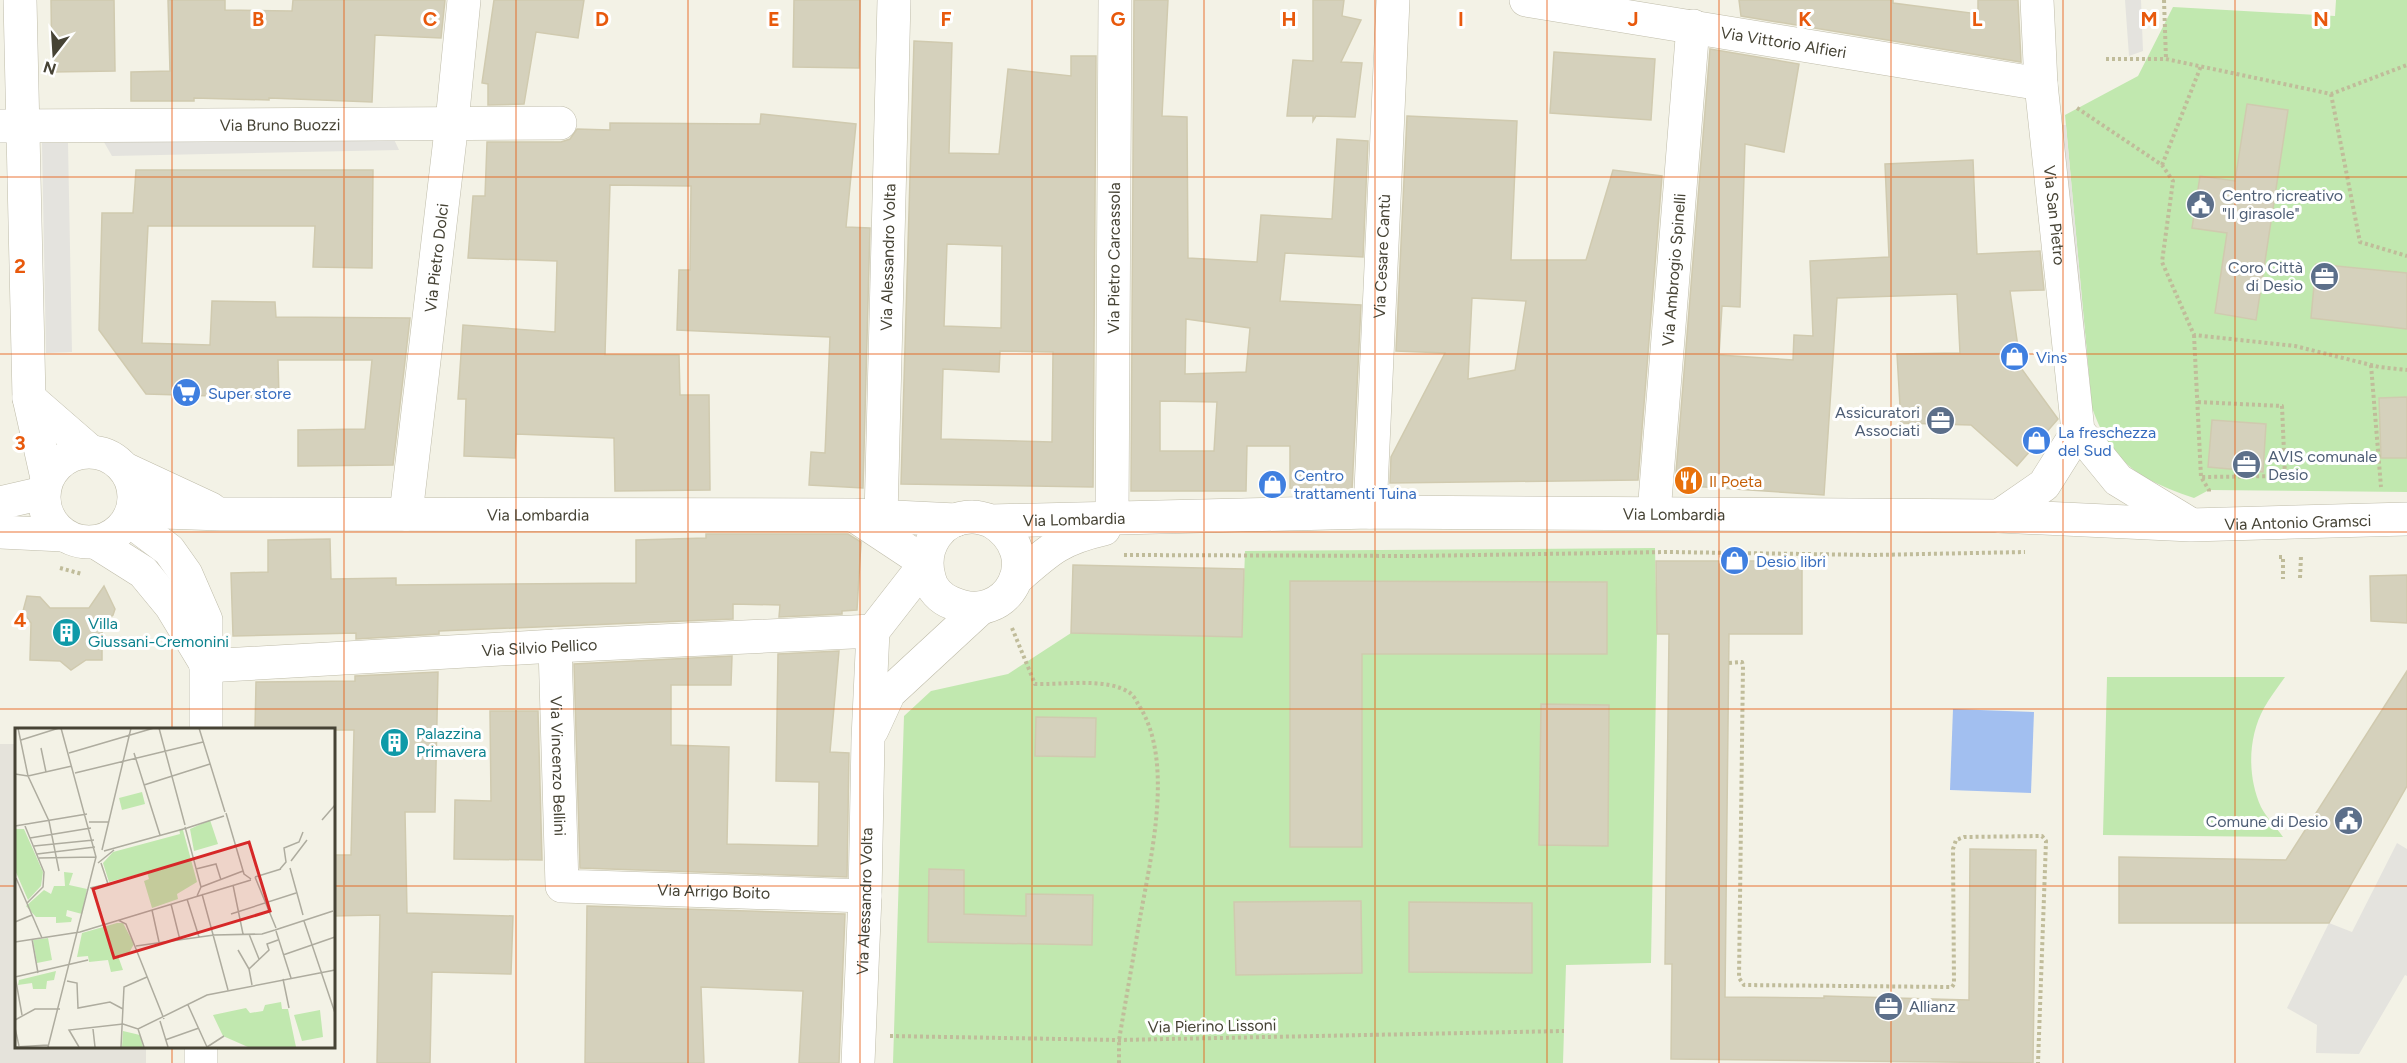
<svg xmlns="http://www.w3.org/2000/svg" width="2407" height="1063" viewBox="0 0 2407 1063" font-family="Figtree,sans-serif">
<rect width="100%" height="100%" fill="#f3f2e6"/>
<path fill="#e5e3db" d="M0 744H16V1046L146 1047V1063H0Z"/>
<path fill="#c1e8af" d="M2336 0H2407V492L2209 490 2194 498C2159 486 2126 473 2106 439 2100 429 2096 418 2092 408L2065 115 2138 76 2173 7 2335 16Z
M1655 548 1657 634 1651 963 1566 965 1563 1063H893L904 716 931 691 1008 674 1071 633 1242 637 1245 551Z
M2107 677H2285C2278 687 2270 697 2264 708 2248 737 2247 776 2261 807 2266 817 2276 827 2283 837L2103 835Z"/>
<path fill="#e4e3de" d="M2125 0H2141L2143 51 2129 56Z
M2059 125H2066L2092 408Z
M391 133 399 150 112 156 100 135Z
M42 143H68L72 352 46 353Z
M2397 843 2407 849V976L2405 975 2359 1054 2316 1053 2317 1025 2287 1008 2329 923 2352 932Z"/>
<path fill="#a2bff0" d="M1953 709 2034 712 2031 793 1950 790Z"/>
<path fill="#d5d1bc" stroke="#d0caaf" stroke-width="1.5" fill-rule="evenodd" d="M51 0H114L115 71 52 72Z
M168 0H225V10L292 11 293 0H445L441 38 375 35 372 102 269 98V100L194 98V101H131V72L170 71Z
M494 0H584L578 38 536 32 524 104 488 105V84L482 83Z
M794 0H860L859 68 793 67Z
M1134 0H1168L1162 116 1187 117 1188 258 1257 262 1261 215 1332 219 1337 139 1368 141 1363 257 1285 253 1280 301 1361 305 1352 490 1290 488V446H1247L1246 491H1131ZM1186 319 1250 328 1246 372 1185 374ZM1160 401 1217 402 1214 451H1160Z
M1313 0H1344L1342 16 1361 20 1341 62 1362 63 1355 117 1316 116 1313 121V116H1287L1293 60 1313 61Z
M1739 0H1893V3L1978 14V0H2018L2021 62 1741 16Z
M914 41 952 43 949 153 999 154 1008 69 1071 76V56H1096L1093 487 901 484ZM947 244 1002 246 1001 328 944 326ZM1000 351 1053 352 1052 442 941 439 943 369 999 372Z
M1710 49 1799 64 1784 152 1745 144 1740 307 1722 306 1719 355 1793 360 1794 335 1813 336 1810 261 1889 257 1885 164 1973 160 1977 254 2040 251 2044 290 2010 291 2021 368 2058 419 2017 466 1971 425 1901 423 1897 354 1960 353 1957 294 1837 298 1824 495 1675 485Z
M1554 52 1655 59 1651 120 1550 113Z
M2247 104 2288 110 2256 320 2215 313 2227 233 2192 228 2200 176 2235 181Z
M761 114 856 124 846 227 870 228 863 488 809 485 811 452 825 453 830 337 677 330 679 270H690L691 186 610 185 605 355H679L680 395H709L710 490 615 491 614 438 516 434 515 458 464 456 466 399H458L463 325 555 332 557 261 468 258 473 196H485L487 142H561L570 139 577 129 610 130V123L760 124Z
M1407 116 1517 121 1511 260H1586L1613 170 1662 176 1638 480 1390 483 1391 457 1445 353 1396 351ZM1472 298 1526 301 1515 370 1468 379Z
M136 170H373L372 268 313 267 315 226H148L142 343 210 345 212 301 275 302 276 317 410 318 393 465 298 466V430L365 429 372 360H278L279 398 146 394 99 330 102 213H133Z
M2316 264 2407 273V329L2311 318Z
M2407 397V458H2381L2379 398Z
M2212 420 2266 424 2263 472 2208 467Z
M706 534H848L861 542 857 610 842 611V614L779 617 780 605 733 604V619L439 631V634L356 639V633L233 636 231 573 268 572V540L330 539 331 579 396 578V585L636 583V540L706 538Z
M1656 561H1802V634H1729L1725 997 1824 998V996L1969 1000 1970 849 2036 850 2033 1063 1671 1059 1672 964H1665L1669 634H1657Z
M1073 565 1244 569 1242 637 1071 633Z
M2407 575V623L2371 621 2370 576Z
M1290 581 1607 582V654H1362V847H1290Z
M104 586 115 609 113 615 102 625V660H86L71 670 60 661 30 660 31 623 23 611 27 596 40 597 50 608H89Z
M839 651 830 752 849 753 847 877 580 868 574 664 732 656 731 685H671V745L729 747 727 844 818 846 819 782 776 781 778 654Z
M2407 671V786L2329 923H2119V857L2286 860Z
M438 672 435 812H405L407 913 513 916 511 974 432 972 430 1063H377L380 915 333 916V855H351L354 730H255L256 682 355 681V676Z
M1541 704 1609 705 1608 846 1539 845Z
M490 711H538L542 860 454 859 455 800 491 801Z
M1036 717 1096 718 1095 757 1035 756Z
M929 869 964 870V914L1026 916V894L1093 895 1092 945 928 942Z
M1361 901 1362 973 1236 975 1234 902Z
M1409 902 1532 903V973L1409 972Z
M587 906 845 914 839 1063H799L803 991 701 987 704 1063H585Z"/>
<g fill="none" stroke-linecap="round" stroke-linejoin="round">
<defs>
<g id="minor">
<path d="M20 0 29 398 47 478"/>
<path id="s1" d="M1526 0 2041 84"/>
<path id="s2" d="M2037 0 2041 84 2078 431 2118 480 2187 522"/>
<path id="s3" d="M0 126 560 123"/>
<path d="M29 398 90 451"/>
<circle cx="89" cy="497" r="45"/>
<path d="M125 469 211 509"/>
<path d="M0 503 43 493"/>
<path id="s4" d="M134 511 221 514 854 515 956 520"/>
<path id="s5" d="M1370 512 1393 0"/>
<path id="s6" d="M1654 513 1693 26"/>
<path id="s7" d="M406 514 452 122 464 0"/>
<path d="M855 516 926 563"/>
<path d="M1999 516 2044 485 2078 431"/>
<path id="s8" d="M881 517 894 0"/>
<path id="s9" d="M1112 518 1115 0"/>
<path d="M129 520 169 550 186 574 206 620V730"/>
<path id="s10" d="M991 521C1048 555 1007 628 952 603 941 599 931 589 929 577 921 548 940 516 973 517 979 517 985 519 991 521L1370 512 1999 516 2191 525 2407 519"/>
<path d="M0 532 63 535"/>
<path d="M97 543 143 572 171 606 206 664"/>
<path d="M1016 579C1049 550 1060 539 1104 529"/>
<path id="s11" d="M555 646 562 886 865 896"/>
<path id="s12" d="M206 666 555 646 873 631"/>
<path d="M872 730 889 693 981 608"/>
<path d="M201 1063V1046"/>
<path id="s13" d="M858 1063 865 896 868 739 873 631 926 563"/>
</g>
</defs>
<use href="#minor" stroke="#bfbca9" stroke-width="34"/>
<path stroke="#c0bc9a" stroke-width="4" stroke-dasharray="3 3" stroke-linecap="butt" d="M2164 0 2166 59
M2106 59H2166L2331 94 2407 65
M2331 94 2360 242 2407 256
M2077 108 2162 165 2173 181 2162 262 2194 335 2295 346 2379 367 2407 370
M2162 165 2201 66
M2194 335 2201 477 2209 490V494
M2371 365 2381 487
M2198 402 2282 406 2285 476 2201 477
M1124 555 1415 556 1668 552 1873 555 2025 552
M2279 557H2283V579
M60 568 82 574
M2300 578 2301 556
M1012 628 1035 684C1062 685 1107 677 1130 693 1133 695 1136 700 1138 704 1175 759 1151 856 1140 918 1133 959 1126 999 1119 1040V1063
M1729 663 1742 662 1743 666 1739 978 1744 985 1952 987 1954 984 1953 849 1956 840 1964 837 2042 836 2046 841 2038 1063
M890 1036 1119 1040 1564 1031"/>
<use href="#minor" stroke="#fff" stroke-width="33"/>
</g>
<path fill="none" stroke="#e8590c" stroke-width="1.5" stroke-opacity="0.55" d="M172 0V730M344 0V1063M516 0V1063M688 0V1063M860 0V1063M1032 0V1063M1204 0V1063M1375 0V1063M1547 0V1063M1719 0V1063M1891 0V1063M2063 0V1063M2235 0V1063M0 177H2407M0 354H2407M0 532H2407M0 709H2407M0 886H16M333 886H2407M172 1046V1063"/>
<defs>
<symbol id="civic-disc" viewBox="-11 -11 22 22"><circle r="9.5" fill="#5c6f8a" stroke="#fff"/><path d="M-.6-6.5H3V-4.5H.6V-3L4-1V1h2V6H-6V1h2V-1L-.6-3ZM-1.2 2.5V6h2.4V2.5Z" fill="#fff"/></symbol>
<symbol id="office-disc" viewBox="-11 -11 22 22"><circle r="9.5" fill="#5c6f8a" stroke="#fff"/><path d="M-6-3h4V-5.5h4V-3h4V5H-6ZM-1-4.5V-3h2v-1.5ZM-6 0V1H6V0Z" fill="#fff"/></symbol>
<symbol id="shop-disc" viewBox="-11 -11 22 22"><circle r="9.5" fill="#3f7fe0" stroke="#fff"/><path d="M-5-2.5h2.3a2.7 3.5 0 0 1 5.4 0H5L5.5 6h-11ZM-1.5-2.5h3a1.5 2.3 0 0 0-3 0Z" fill="#fff"/></symbol>
<symbol id="supermarket-disc" viewBox="-11 -11 22 22"><circle r="9.5" fill="#3f7fe0" stroke="#fff"/><path d="M-6-5.5h2.5l.6 2H6L4.5 2H-2.5L-4.4-4H-6ZM-1.5 3.2a1.3 1.3 0 1 0 .1 0ZM3 3.2a1.3 1.3 0 1 0 .1 0Z" fill="#fff"/></symbol>
<symbol id="restaurant-disc" viewBox="-11 -11 22 22"><circle r="9.5" fill="#e8710a" stroke="#fff"/><path d="M-5-6h1v4h1v-4h1v4h1v-4h1v5L-1.5 .5V6h-2V.5L-5-1ZM5-6V6H3V1.5H1.5Q1.5-4 5-6Z" fill="#fff"/></symbol>
<symbol id="building-disc" viewBox="-11 -11 22 22"><circle r="9.5" fill="#0f9aa8" stroke="#fff"/><path d="M-4-6H4V6H1V3H-1V6H-4ZM-2.5-4.3h1.7v1.8h-1.7ZM.8-4.3h1.7v1.8H.8ZM-2.5-1h1.7V.8h-1.7ZM.8-1h1.7V.8H.8Z" fill="#fff"/></symbol>
</defs>
<g fill-rule="evenodd">
<use href="#civic-disc" x="2184" y="188" width="33" height="33"/>
<use href="#office-disc" x="2308" y="260" width="33" height="33"/>
<use href="#shop-disc" x="1998" y="340" width="33" height="33"/>
<use href="#supermarket-disc" x="170" y="376" width="33" height="33"/>
<use href="#office-disc" x="1924" y="404" width="33" height="33"/>
<use href="#shop-disc" x="2020" y="424" width="33" height="33"/>
<use href="#office-disc" x="2230" y="448" width="33" height="33"/>
<use href="#restaurant-disc" x="1672" y="464" width="33" height="33"/>
<use href="#shop-disc" x="1256" y="468" width="33" height="33"/>
<use href="#shop-disc" x="1718" y="544" width="33" height="33"/>
<use href="#building-disc" x="50" y="616" width="33" height="33"/>
<use href="#building-disc" x="378" y="726" width="33" height="33"/>
<use href="#civic-disc" x="2332" y="804" width="33" height="33"/>
<use href="#office-disc" x="1872" y="990" width="33" height="33"/>
</g>
<g text-anchor="middle" dominant-baseline="central" stroke-width="6" stroke-linejoin="round" paint-order="stroke">
<g font-size="16" fill="#464335" stroke="#fff">
<text stroke="none"><textPath href="#s1" startOffset="261">Via Vittorio Alfieri</textPath></text>
<text stroke="none"><textPath href="#s3" startOffset="280">Via Bruno Buozzi</textPath></text>
<text stroke="none"><textPath href="#s2" startOffset="216">Via San Pietro</textPath></text>
<text stroke="none"><textPath href="#s5" startOffset="256">Via Cesare Cantù</textPath></text>
<text stroke="none"><textPath href="#s7" startOffset="258">Via Pietro Dolci</textPath></text>
<text stroke="none"><textPath href="#s8" startOffset="260">Via Alessandro Volta</textPath></text>
<text stroke="none"><textPath href="#s9" startOffset="260">Via Pietro Carcassola</textPath></text>
<text stroke="none"><textPath href="#s6" startOffset="244">Via Ambrogio Spinelli</textPath></text>
<text stroke="none"><textPath href="#s4" startOffset="404">Via Lombardia</textPath></text>
<text stroke="none"><textPath href="#s10" startOffset="970">Via Lombardia</textPath></text>
<text stroke="none"><textPath href="#s10" startOffset="370">Via Lombardia</textPath></text>
<text stroke="none"><textPath href="#s10" startOffset="1594">Via Antonio Gramsci</textPath></text>
<text stroke="none"><textPath href="#s12" startOffset="334">Via Silvio Pellico</textPath></text>
<text stroke="none"><textPath href="#s11" startOffset="120">Via Vincenzo Bellini</textPath></text>
<text stroke="none"><textPath href="#s11" startOffset="392">Via Arrigo Boito</textPath></text>
<text stroke="none"><textPath href="#s13" startOffset="162">Via Alessandro Volta</textPath></text>
<text transform="translate(1212 1026) rotate(-1)">Via Pierino Lissoni</text>
</g>
<g font-size="16" fill="#4e5e75" stroke="#fff" text-anchor="start">
<text x="2222" y="195">Centro ricreativo<tspan x="2222" dy="18">"Il girasole"</tspan></text>
<text x="2303" y="267" text-anchor="end">Coro Città<tspan x="2303" dy="18">di Desio</tspan></text>
<text x="1920" y="412" text-anchor="end">Assicuratori<tspan x="1920" dy="18">Associati</tspan></text>
<text x="2268" y="456">AVIS comunale<tspan x="2268" dy="18">Desio</tspan></text>
<text x="2328" y="821" text-anchor="end">Comune di Desio</text>
<text x="1909" y="1006">Allianz</text>
</g>
<g font-size="16" fill="#366cbe" stroke="#fff" text-anchor="start">
<text x="2036" y="357">Vins</text>
<text x="208" y="393">Super store</text>
<text x="2058" y="432">La freschezza<tspan x="2058" dy="18">del Sud</tspan></text>
<text x="1294" y="475">Centro<tspan x="1294" dy="18">trattamenti Tuina</tspan></text>
<text x="1756" y="561">Desio libri</text>
</g>
<g font-size="16" fill="#c56008" stroke="#fff" text-anchor="start">
<text x="1709" y="481">Il Poeta</text>
</g>
<g font-size="16" fill="#0d838f" stroke="#fff" text-anchor="start">
<text x="88" y="623">Villa<tspan x="88" dy="18">Giussani-Cremonini</tspan></text>
<text x="416" y="733">Palazzina<tspan x="416" dy="18">Primavera</tspan></text>
</g>
</g>
<g transform="translate(15 728)">
<rect width="320" height="320" fill="#f3f2e6"/>
<path d="M127 64 130 76 107 82 104 70ZM195 92 203 116 179 123 175 101ZM0 101H9L28 144 26 158 13 172 0 142ZM164 101 168 102 182 154 162 166 163 171 137 180 129 153 134 151 132 144 94 154 88 135 98 124 165 106ZM49 144 58 145 54 157 72 161 67 186 52 182 51 188 57 190 56 194 41 195V189H21L11 178 29 162 36 166 39 158H50ZM102 195H108L119 216 114 225 103 228 108 242 96 244 93 232 74 234 73 228 62 229 67 205ZM33 210 37 232 22 235 18 212ZM41 243 39 252 32 253 31 261H18L17 255 3 257 4 252ZM266 274 267 281H273L281 319H233L208 308 198 287 231 280 235 285 248 283 250 277ZM305 282 308 309 287 313 279 287ZM108 303 125 307 128 319H107Z" fill="#c1e8af"/>
<path fill="none" stroke="#aeac9f" stroke-width="1.5" d="M3 0 13 48 34 93 44 143M144 0 170 97M184 0 210 84M6 12 44 0M26 20 31 44M54 25 139 0M119 25 145 107M60 45 188 14M0 46 13 48 57 38M129 57 195 36M211 85 229 146 236 151M307 92 320 77M74 94H93M0 98 72 86M10 98 29 144 28 159 12 175M170 99 186 159 182 168M172 100 209 88M15 110 76 100M19 118 79 112M87 122 116 0M89 123 172 100M22 126 80 119M24 130 81 129M276 133 292 112M83 135 99 122M275 140 288 187M181 141 201 136 206 152M265 141 271 134 269 120 284 114 288 104M240 149 261 200M240 149 266 141M1 150 27 210M218 157 228 206M186 159 228 143M75 160 93 156 86 135M187 166 213 262M172 171 184 209M156 176 165 212M137 182 144 214M216 186 281 165M103 192 111 196 149 291M289 193 320 285M0 194 17 187M260 202 318 183M261 203 276 250M234 206 244 231M17 211 23 245M0 214 65 204 236 152M121 218 199 207 247 206 260 202M223 222 234 241M268 227 320 209M0 248 7 287M0 249 73 232M268 251 274 280M52 253 62 255 63 280 95 274 108 281M237 257 234 241 254 222 252 216 263 212M173 277 192 319M0 292 20 281H45M145 293 153 319M0 300 4 318M78 301 80 319M123 301 129 319M150 312 184 300M0 319 33 317M33 319 81 129 46 0M64 319 54 302 108 296 123 301 192 267 320 242M106 319 109 259 132 249M192 319 209 308"/>
<path fill="#d62828" fill-opacity="0.15" stroke="#d62828" stroke-width="3" d="M234 114 255 183 99 230 78 161Z"/>
<rect width="320" height="320" fill="none" stroke="#464335" stroke-width="3"/>
</g>
<g font-size="20" text-anchor="middle" font-weight="bold" fill="#e8590c" stroke="#fff" stroke-width="6" stroke-linejoin="round" paint-order="stroke">
<text x="258" y="26">B</text>
<text x="430" y="26">C</text>
<text x="602" y="26">D</text>
<text x="774" y="26">E</text>
<text x="946" y="26">F</text>
<text x="1118" y="26">G</text>
<text x="1289" y="26">H</text>
<text x="1461" y="26">I</text>
<text x="1633" y="26">J</text>
<text x="1805" y="26">K</text>
<text x="1977" y="26">L</text>
<text x="2149" y="26">M</text>
<text x="2321" y="26">N</text>
<text x="20" y="273">2</text>
<text x="20" y="450">3</text>
<text x="20" y="627">4</text>
</g>
<g transform="translate(54 54) rotate(197)" stroke="#ffffff" stroke-width="4.5" paint-order="stroke">
<path d="M0-4.5L10 22L0 15L-10 22Z" fill="#464335"/>
<text y="-9" font-size="16" font-weight="bold" text-anchor="middle" fill="#464335">N</text>
</g>
</svg>
